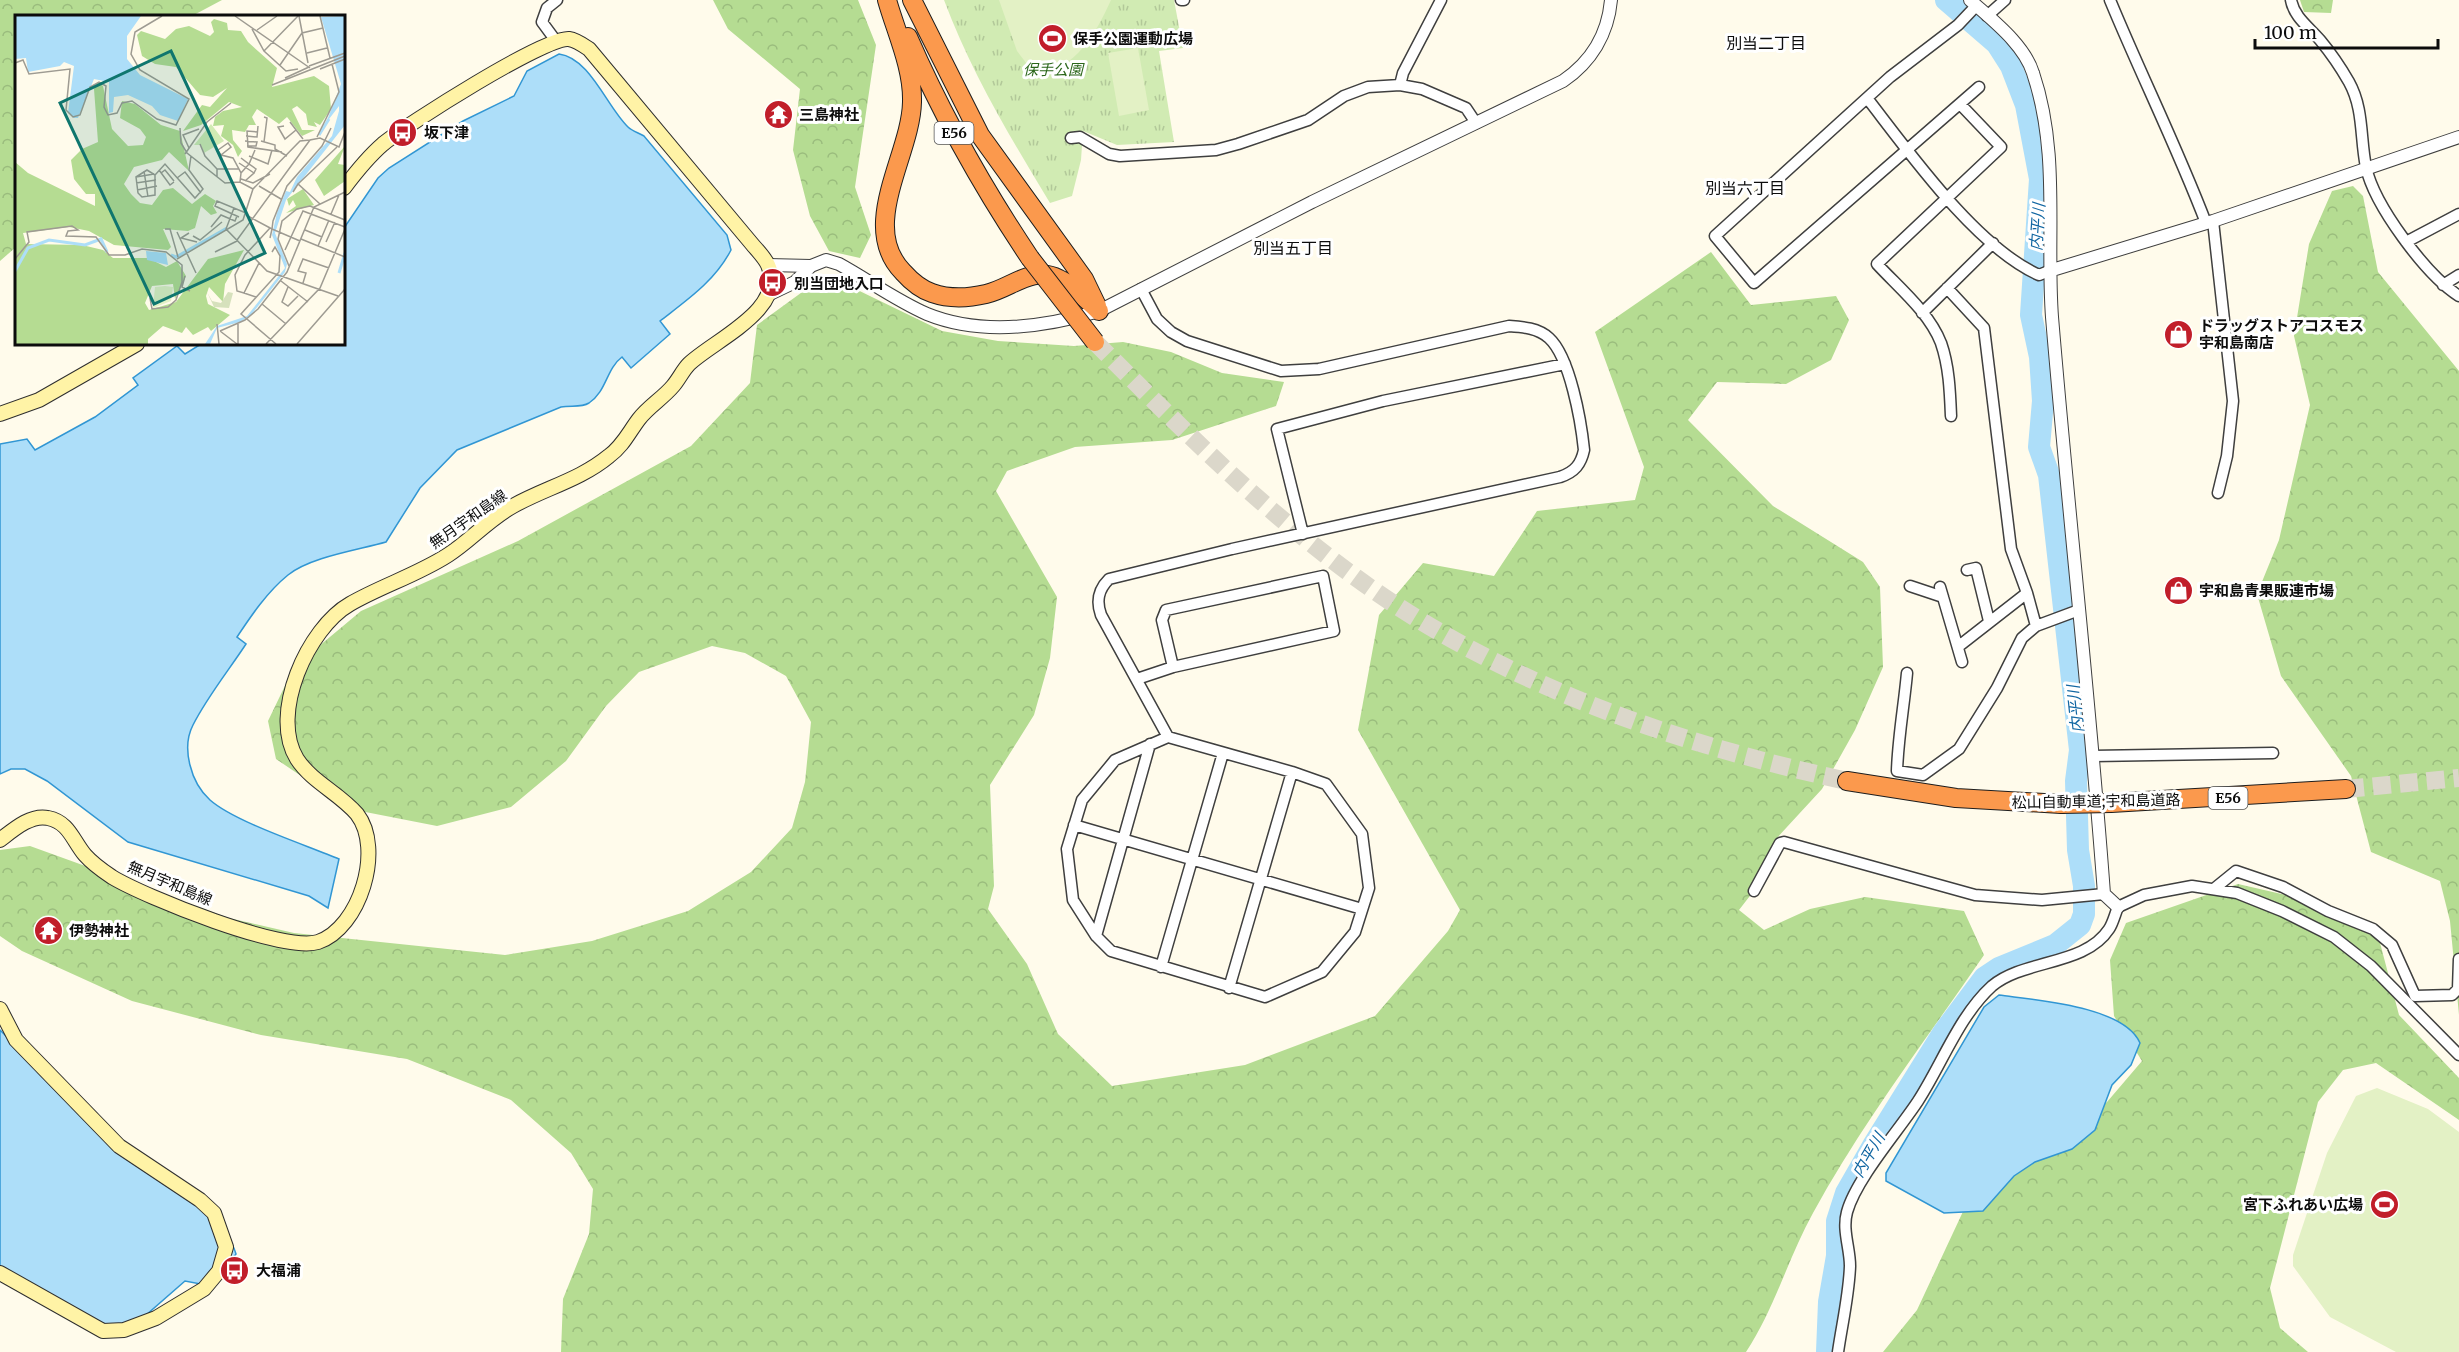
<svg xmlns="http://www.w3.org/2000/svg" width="2459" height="1352" viewBox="0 0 2459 1352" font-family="Merriweather,'Noto Sans JP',serif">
<defs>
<pattern id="grass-tufts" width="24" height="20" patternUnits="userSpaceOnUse" patternTransform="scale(1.5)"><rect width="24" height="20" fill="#d1ebb3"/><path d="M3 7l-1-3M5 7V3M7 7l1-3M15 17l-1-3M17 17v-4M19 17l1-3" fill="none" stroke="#b2c899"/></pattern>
<pattern id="forest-crowns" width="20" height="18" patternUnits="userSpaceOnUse" patternTransform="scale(1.5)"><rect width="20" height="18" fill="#b5dc92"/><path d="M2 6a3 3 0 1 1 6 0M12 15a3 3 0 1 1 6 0" fill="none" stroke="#9abc7d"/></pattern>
</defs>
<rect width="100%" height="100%" fill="#fffbeb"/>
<path fill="url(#grass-tufts)" d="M944 0H1174L1183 48 1159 51 1174 142 1117 145 1083 131 1081 160 1072 196 1050 203C1010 137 971 72 944 0Z"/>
<path fill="url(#forest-crowns)" d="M0 0H222L192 16H16V247L0 261Z
M713 0H858L876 45 855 187 871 235 860 258 829 251 810 216 793 150 800 89 728 29Z
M2300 0H2333L2331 13 2304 12Z
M2353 186 2363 196 2378 272 2459 371V1015L2450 921 2440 881 2371 852 2351 776 2281 676 2257 594 2279 540 2310 405 2294 336 2309 244 2332 191Z
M1711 252 1751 305 1836 296 1849 320 1831 360 1786 384 1717 382 1688 420 1773 506 1863 562 1880 587 1883 667 1855 730 1822 789 1776 839 1756 888 1739 910 1764 930 1810 909 1865 897 1964 911 1984 955C1926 1040 1862 1123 1813 1213 1788 1258 1775 1308 1746 1352H561L563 1299 589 1234 593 1189 571 1153 511 1100 407 1059 261 1035 132 1001 22 951 0 936V850L30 846 229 918 294 933 505 955 592 941 688 911 751 872 792 828 805 782 811 722 786 676 745 653 712 646 639 672 606 706 566 761 511 807 437 826 350 809 276 759 268 721 294 667 361 611 518 541 691 446 750 383 757 325 805 290 839 281 942 331 998 341 1074 346 1123 342 1171 352 1222 373 1284 382 1276 406 1172 440 1075 447 1007 471 996 491 1057 597 1050 658 1034 715 990 785 994 886 988 909 1027 964 1058 1034 1112 1086 1245 1065 1375 1016 1448 931 1460 910 1358 730 1379 615 1423 563 1494 576 1537 511 1635 500 1644 467 1595 332Z
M2238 884 2329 905 2379 939 2399 1015 2459 1078V1120L2376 1063 2343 1070 2318 1102 2270 1288 2280 1328 2308 1352H1883L1917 1310 1967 1203 2107 1102 2142 1061 2114 1016 2110 960 2126 923Z"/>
<path fill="#e3f1c5" d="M999 0H1111C1095 35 1077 67 1036 76L1017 51Z
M1138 48 1149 110 1119 116 1108 53Z
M2377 1088 2428 1109 2459 1132V1352H2396L2330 1317 2293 1266V1255L2327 1153 2356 1096Z"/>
<path fill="#addef9" stroke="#3196d3" stroke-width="1.5" d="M559 54C590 58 607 107 628 127 632 131 639 133 644 136L727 235 731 250C715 281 687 300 660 321L670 334 631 368 622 357C606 369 607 391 589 403 581 408 571 405 561 407L457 450 420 488 386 542C358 550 310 557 288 575 267 592 251 616 237 637L246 644C229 670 207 697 193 725 181 748 191 783 210 800 235 822 306 845 339 859L328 908 309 896 128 842 47 781 25 769H11L0 774V444L27 439 35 450 95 417 138 385 133 378 177 346 185 354 201 344H344V228L378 178 389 168 463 121 514 96 527 71Z
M1999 995C2035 1000 2124 1006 2140 1043L2131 1065 2112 1085 2095 1130 2072 1149 2035 1162 2014 1176 1983 1211 1944 1213 1886 1181V1173L1984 1007Z
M0 1030C29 1060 59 1089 90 1116 125 1145 226 1214 236 1254L211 1286 185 1281 138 1322 95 1328 0 1274Z"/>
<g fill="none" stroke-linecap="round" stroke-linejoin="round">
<path stroke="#addef9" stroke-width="22" d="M1827 1352 1829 1302 1837 1256V1221L1846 1193 1874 1144 1943 1033 1984 978 1999 968 2055 945 2080 925 2084 914V886L2078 850 2076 781 2080 750 2049 475 2039 447 2043 401 2040 357 2031 315 2040 179 2026 105 2011 66 1997 44 1946 0"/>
<path stroke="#dbd7ca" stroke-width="18" stroke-dasharray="18 9" stroke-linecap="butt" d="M1095 342C1189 436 1282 530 1394 604 1532 694 1687 746 1847 781
M2346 789 2459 778"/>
<defs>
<path id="minor" d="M1181 0H1184
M2110 0C2141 75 2177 147 2206 223
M2291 0C2294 17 2309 27 2320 40 2330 52 2341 68 2349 82 2364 109 2360 138 2366 167 2374 205 2426 275 2459 296
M1976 6 1958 25 1890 77 1715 236 1754 283 1979 87
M1987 16 2005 0
M556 41 542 22 547 8 557 0
M1400 85 1403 73 1441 0
M1867 98C1909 152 1976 247 2039 275L2049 271
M1071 138 1080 137 1109 154 1120 156 1216 150 1238 144 1308 120 1344 96 1368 87 1400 85 1422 89 1466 108 1476 123
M2213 221 2233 401 2227 456 2218 493
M2406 242 2459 214
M2443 285 2459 275
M1947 288 1984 328 2011 549 2027 593 1959 646
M1141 289 1157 319 1171 332 1187 341 1281 371 1319 369 1509 326C1523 327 1538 328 1549 338 1570 357 1581 421 1584 450 1581 464 1575 472 1560 477L1232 549 1109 579C1098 590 1096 601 1101 615L1168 737
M1922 313 1993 243
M1951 416C1950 391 1949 366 1941 343 1929 312 1898 287 1877 264L2001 147 1960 104
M1303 534 1277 429 1383 401 1565 364
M1967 570 1976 568 1989 621
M1910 586 1943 597
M1940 587 1962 662
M2027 593 2036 626 2079 610
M1907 673C1904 706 1898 738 1897 771L1923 775 1959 749 1997 688 2022 638 2036 626
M1137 679 1173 667 1334 631 1323 576 1166 610 1162 620 1173 667
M1168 737 1292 772 1326 784 1362 834 1369 888 1355 932 1322 972 1265 997 1111 951 1096 936 1073 900 1067 849 1082 800 1115 760Z
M2093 756 2273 753
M1074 825 1362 909
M2215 888 2236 871 2283 887 2328 911 2373 929 2392 945 2415 996 2452 995 2458 989 2459 959
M1754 891 1780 843 1784 842 1975 895 2042 900 2104 894
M1096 936 1150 744
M1161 967 1223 753
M1229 988 1292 772
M1838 1352C1842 1324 1849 1295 1850 1266 1850 1248 1842 1230 1847 1212 1856 1179 1899 1130 1918 1101 1942 1064 1959 1016 1992 986 2024 959 2085 966 2109 929 2113 923 2115 914 2118 907L2144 895 2192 886 2237 893 2282 911 2334 937 2371 966 2459 1055"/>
<path id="tertiary" d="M1970 0C1992 20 2024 44 2033 73 2060 153 2046 235 2052 317 2068 510 2090 701 2104 894L2118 907
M768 265 811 266 795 282 770 294
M811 266 826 260 839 264C868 280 897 301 927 314 981 336 1045 327 1099 311L1312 202 1563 81C1591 62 1608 34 1611 0
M2049 271 2213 221 2459 137"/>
<path id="secondary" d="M0 414 39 400 137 344
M0 840C13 830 31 814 48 818 69 822 73 841 85 855 92 863 103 871 112 877 145 897 284 953 318 942 360 928 384 849 357 814 339 793 312 782 297 759 269 714 308 628 350 604 381 586 417 575 448 555 470 541 489 519 513 506 545 488 580 480 609 456 623 446 629 432 639 419 648 407 663 398 673 386 679 379 683 370 689 364 714 340 788 309 768 265 765 258 757 250 752 244L589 49C583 45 576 40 569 39 546 36 406 125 383 144 368 157 356 172 344 188
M0 1009 16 1040 119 1146 200 1200 214 1213 226 1247 219 1271 204 1289 156 1318 124 1330 103 1331 0 1273"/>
<path id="motorway" d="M887 0C896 32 913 68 912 102 911 155 858 226 903 272 911 281 920 289 932 293 949 299 969 298 986 294 1012 288 1032 265 1059 279 1074 286 1087 300 1099 311
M912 0 980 135 1084 279 1097 306
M908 37C942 115 983 188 1030 258
M1847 781 1956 798 2061 804
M2111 803 2346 789"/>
</defs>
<use href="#minor" stroke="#3f3f3f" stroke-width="13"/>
<use href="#tertiary" stroke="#3f3f3f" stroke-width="14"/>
<use href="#secondary" stroke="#2e2e2e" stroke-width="16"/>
<use href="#motorway" stroke="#1d1d1d" stroke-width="20"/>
<use href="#minor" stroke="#fff" stroke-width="10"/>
<use href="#tertiary" stroke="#fff" stroke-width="12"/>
<use href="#secondary" stroke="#fff3a6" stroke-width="14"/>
<use href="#motorway" stroke="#fb994d" stroke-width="18"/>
<defs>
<path id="motorway-bridge" d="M1030 258 1095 342
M2061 804 2111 803"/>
</defs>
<use href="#motorway-bridge" stroke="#1d1d1d" stroke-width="20" stroke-linecap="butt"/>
<use href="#motorway-bridge" stroke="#fb994d" stroke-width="18"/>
</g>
<defs>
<symbol id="stadium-disc" viewBox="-11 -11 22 22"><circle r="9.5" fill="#c11e2a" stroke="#fff"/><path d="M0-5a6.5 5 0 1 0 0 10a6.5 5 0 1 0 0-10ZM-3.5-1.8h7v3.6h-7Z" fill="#fff"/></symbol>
<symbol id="temple-disc" viewBox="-11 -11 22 22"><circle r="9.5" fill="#c11e2a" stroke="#fff"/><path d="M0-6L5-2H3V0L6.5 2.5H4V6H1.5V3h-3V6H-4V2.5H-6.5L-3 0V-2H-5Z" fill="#fff"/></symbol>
<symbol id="bus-disc" viewBox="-11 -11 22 22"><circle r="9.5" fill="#c11e2a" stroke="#fff"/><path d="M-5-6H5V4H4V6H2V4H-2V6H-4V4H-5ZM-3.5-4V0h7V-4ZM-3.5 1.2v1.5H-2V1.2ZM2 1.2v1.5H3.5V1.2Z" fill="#fff"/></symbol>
<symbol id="shop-disc" viewBox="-11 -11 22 22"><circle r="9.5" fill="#c11e2a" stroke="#fff"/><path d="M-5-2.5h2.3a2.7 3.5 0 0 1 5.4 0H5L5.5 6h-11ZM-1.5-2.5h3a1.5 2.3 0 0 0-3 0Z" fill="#fff"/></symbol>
</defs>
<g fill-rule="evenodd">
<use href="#stadium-disc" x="1036" y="22" width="33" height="33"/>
<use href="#temple-disc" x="762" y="98" width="33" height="33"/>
<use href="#bus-disc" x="386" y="116" width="33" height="33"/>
<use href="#bus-disc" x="756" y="266" width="33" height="33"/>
<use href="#shop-disc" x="2162" y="318" width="33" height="33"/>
<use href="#shop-disc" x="2162" y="574" width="33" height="33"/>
<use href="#temple-disc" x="32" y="914" width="33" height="33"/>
<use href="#stadium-disc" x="2368" y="1188" width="33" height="33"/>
<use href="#bus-disc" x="218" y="1254" width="33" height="33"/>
</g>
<g text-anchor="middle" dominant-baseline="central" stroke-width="6" stroke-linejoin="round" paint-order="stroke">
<g fill="#fff" stroke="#555" stroke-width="1.5">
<rect x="934.5" y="122" width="39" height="22" rx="4.5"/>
<rect x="2208.5" y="787" width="39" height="22" rx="4.5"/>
</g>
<g font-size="14" font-weight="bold" fill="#0c0c0c">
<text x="954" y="133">E56</text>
<text x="2228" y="798">E56</text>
</g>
<g font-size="15" font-weight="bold" fill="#0c0c0c" stroke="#fff" text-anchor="start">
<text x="1073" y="38">保手公園運動広場</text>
<text x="799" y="114">三島神社</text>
<text x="424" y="132">坂下津</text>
<text x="794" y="283">別当団地入口</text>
<text x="2199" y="325">ドラッグストアコスモス<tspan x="2199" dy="17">宇和島南店</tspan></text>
<text x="2199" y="590">宇和島青果販連市場</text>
<text x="69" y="930">伊勢神社</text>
<text x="2363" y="1204" text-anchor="end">宮下ふれあい広場</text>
<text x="256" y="1270">大福浦</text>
</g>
<g font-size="15" font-style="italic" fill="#2b661a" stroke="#fff">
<text x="1053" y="69">保手公園</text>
</g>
<g font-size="15" fill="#0c0c0c" stroke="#fff">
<text transform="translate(468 519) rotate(-35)">無月宇和島線</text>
<text transform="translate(2096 801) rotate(-1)">松山自動車道;宇和島道路</text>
<text transform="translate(170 883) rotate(23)">無月宇和島線</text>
</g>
<g font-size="16" fill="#0c0c0c" stroke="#fff">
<text x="1766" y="43">別当二丁目</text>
<text x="1745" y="188">別当六丁目</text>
<text x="1293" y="248">別当五丁目</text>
</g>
<g font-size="16" font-style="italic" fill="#1166a2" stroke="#fff">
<text transform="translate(2037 227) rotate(-86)">内平川</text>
<text transform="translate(2075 709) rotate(-96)">内平川</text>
<text transform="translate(1868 1155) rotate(-60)">内平川</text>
</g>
</g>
<g transform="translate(15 15)">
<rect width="330" height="330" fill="#fffbeb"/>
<path d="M196 109 209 126 189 138 186 130H179Z" fill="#d1ebb3"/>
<path d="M199 4 212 8 213 15 226 16 233 27 262 53 257 72 299 61 314 71 316 94 305 110 299 107 302 112 293 110 291 99 282 91 277 94 287 115H300L287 121 272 102 264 109 242 94 237 102 241 110H234L230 117 217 115 218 125 227 136 223 142 218 130 206 121 209 110 198 111 200 102 208 96 227 92 214 87 186 110 168 116 187 90 195 92 212 73 198 82 185 80 161 52 140 49 127 41 122 20 126 16 150 24 161 14 174 11 195 21 199 17 196 7ZM83 67 88 71 97 114 113 131 128 130 131 122 125 114 105 103 107 86 120 89 146 110 165 116 174 156 154 137 147 145 119 152 109 169 116 179 125 188 137 190 148 175 158 173 177 189 190 179 201 186 198 191 202 198 196 200 186 191 180 213 173 216 148 214 156 232 153 235 99 230 74 216 54 212 8 218 11 229 67 230 88 235 98 243H133L151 252 162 246 171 261 160 284 158 269 137 271 130 288 134 295 161 287 193 244 229 235 210 269 208 287 194 272 191 281 193 289 215 300 196 316 193 312 178 320 171 312 167 318 148 311 133 324V329H0V147L13 158 80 191V179H71L59 164 56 145 67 134 83 127 79 74ZM330 131 323 149 330 150V166L309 181 300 165ZM288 174 299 190 271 198 281 191 278 185 274 191 272 184Z" fill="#b5dc92"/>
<path d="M192 277 197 286 206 288 213 277 218 278 214 293 199 292Z" fill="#d6e1bc"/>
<path d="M150 271 158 272 156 286 138 293 140 272Z" fill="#e3f1c5"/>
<path d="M0 1H126L112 21V44L125 60 173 84 163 106 145 100 137 91 113 80 99 82 98 97 94 98V67L79 64 63 103H59L53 98 59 51 49 47 45 51 13 57 11 43 0 44ZM330 1V110L271 185 260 218 272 249 270 257 236 300 225 307 202 313 195 329H190L202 311 232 301 270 253 257 220 262 198 271 176 275 177 282 162 317 121 324 96V91L311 108 326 69 306 2ZM131 236 151 238 153 250 132 245Z" fill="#addef9"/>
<path fill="none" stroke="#addef9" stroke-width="3" d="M304 120 314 104M156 240 161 242 212 213M0 256 13 233 34 225 70 230 86 224 92 237M324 258 330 238"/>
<path fill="none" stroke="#9e9b92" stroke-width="1.5" d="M220 1 295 53M284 1 293 48M305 1 315 43M237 14 249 36 271 56 283 54M242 15 262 1M249 36 283 1M292 38 312 33M0 48 8 45 14 59 55 54 51 95 58 102 65 100 75 72 84 67 91 71 89 92 93 100 102 98 107 88 117 86 142 104 161 110 174 84 125 55 116 39 120 17 147 1M265 50 287 18 308 13M294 51 330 38M305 54 330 44M270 63 294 52M257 70 330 41M249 102 252 103 249 127M275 107 288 124M269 111 263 112 270 124 281 115M165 113 166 128 172 138 210 168 225 167 238 174M243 117 232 116 233 132 267 137M231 121 242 122 243 111M302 122 324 77 317 49M230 126 242 127 241 131H232M246 126 260 130V134L272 141M185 129 190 141 202 154V162M174 133 168 120 184 114M201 133 206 140 218 143 226 158 225 167M203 135 213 128 216 132 206 140M170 139 192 107 216 88M234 141 253 149 257 135M226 143 234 149 240 135M224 148 239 158 230 166M202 154H224M144 155 155 170 159 167M129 156 133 182M146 158 150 155 159 166M226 158 234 149 241 154 239 158M140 160 132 155 121 162 123 178 127 182 140 180V160L150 149 180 183 188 174 174 155 176 141M121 162 139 159M162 163 170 157 186 178M226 164 238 168 255 159M121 168 141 165M283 169 322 132M244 171 266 184M122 175 142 171M278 177 283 169 305 189M219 193 211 214 252 256 323 281M316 199 324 180M231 200 257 214 255 223M224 202 200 191 202 186 231 198M196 212 206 200 220 206 222 201M150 214H155L163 242M290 215 307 222M162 217 181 258M174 218 166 223 182 227M178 221 185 225 207 207M286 224 330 242M222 225 295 125 305 123 324 132 330 117M285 226 257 214 258 206 272 171 307 131 316 113M311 227 320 207M303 231 314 205M270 235 288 196 330 212M200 237 222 226M257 237 260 232 265 241 264 257 226 299 261 329M0 244 14 227 12 217 57 211 63 215 53 216 51 221 81 222 94 240H110L127 234 151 237 167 250V267L161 285 153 292 137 294 135 283M162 244 228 205 238 174 285 126 295 125M274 251 263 224 267 206 282 194 295 191 330 205M170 261 167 272 175 276M266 266 293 287M288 268 291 258 283 256 288 244 314 253M273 272 267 287 273 291 283 281M229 278 222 276 220 260 230 240 255 213M241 282 229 278 244 248M247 289 271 309M202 309 204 329M205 316 230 305 243 294 272 257 299 192 330 177M205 316 222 329M223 329V309M251 329 305 273 330 214M282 329 330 274"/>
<path fill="#0f766e" fill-opacity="0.15" stroke="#0f766e" stroke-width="3" d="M156 36 250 238 139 289 45 88Z"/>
<rect width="330" height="330" fill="none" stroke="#0c0c0c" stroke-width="3"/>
</g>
<path d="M2255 39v9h183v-9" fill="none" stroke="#0c0c0c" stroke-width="3"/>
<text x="2264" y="39" font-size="18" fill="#0c0c0c" stroke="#ffffff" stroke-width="4.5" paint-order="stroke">100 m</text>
</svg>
